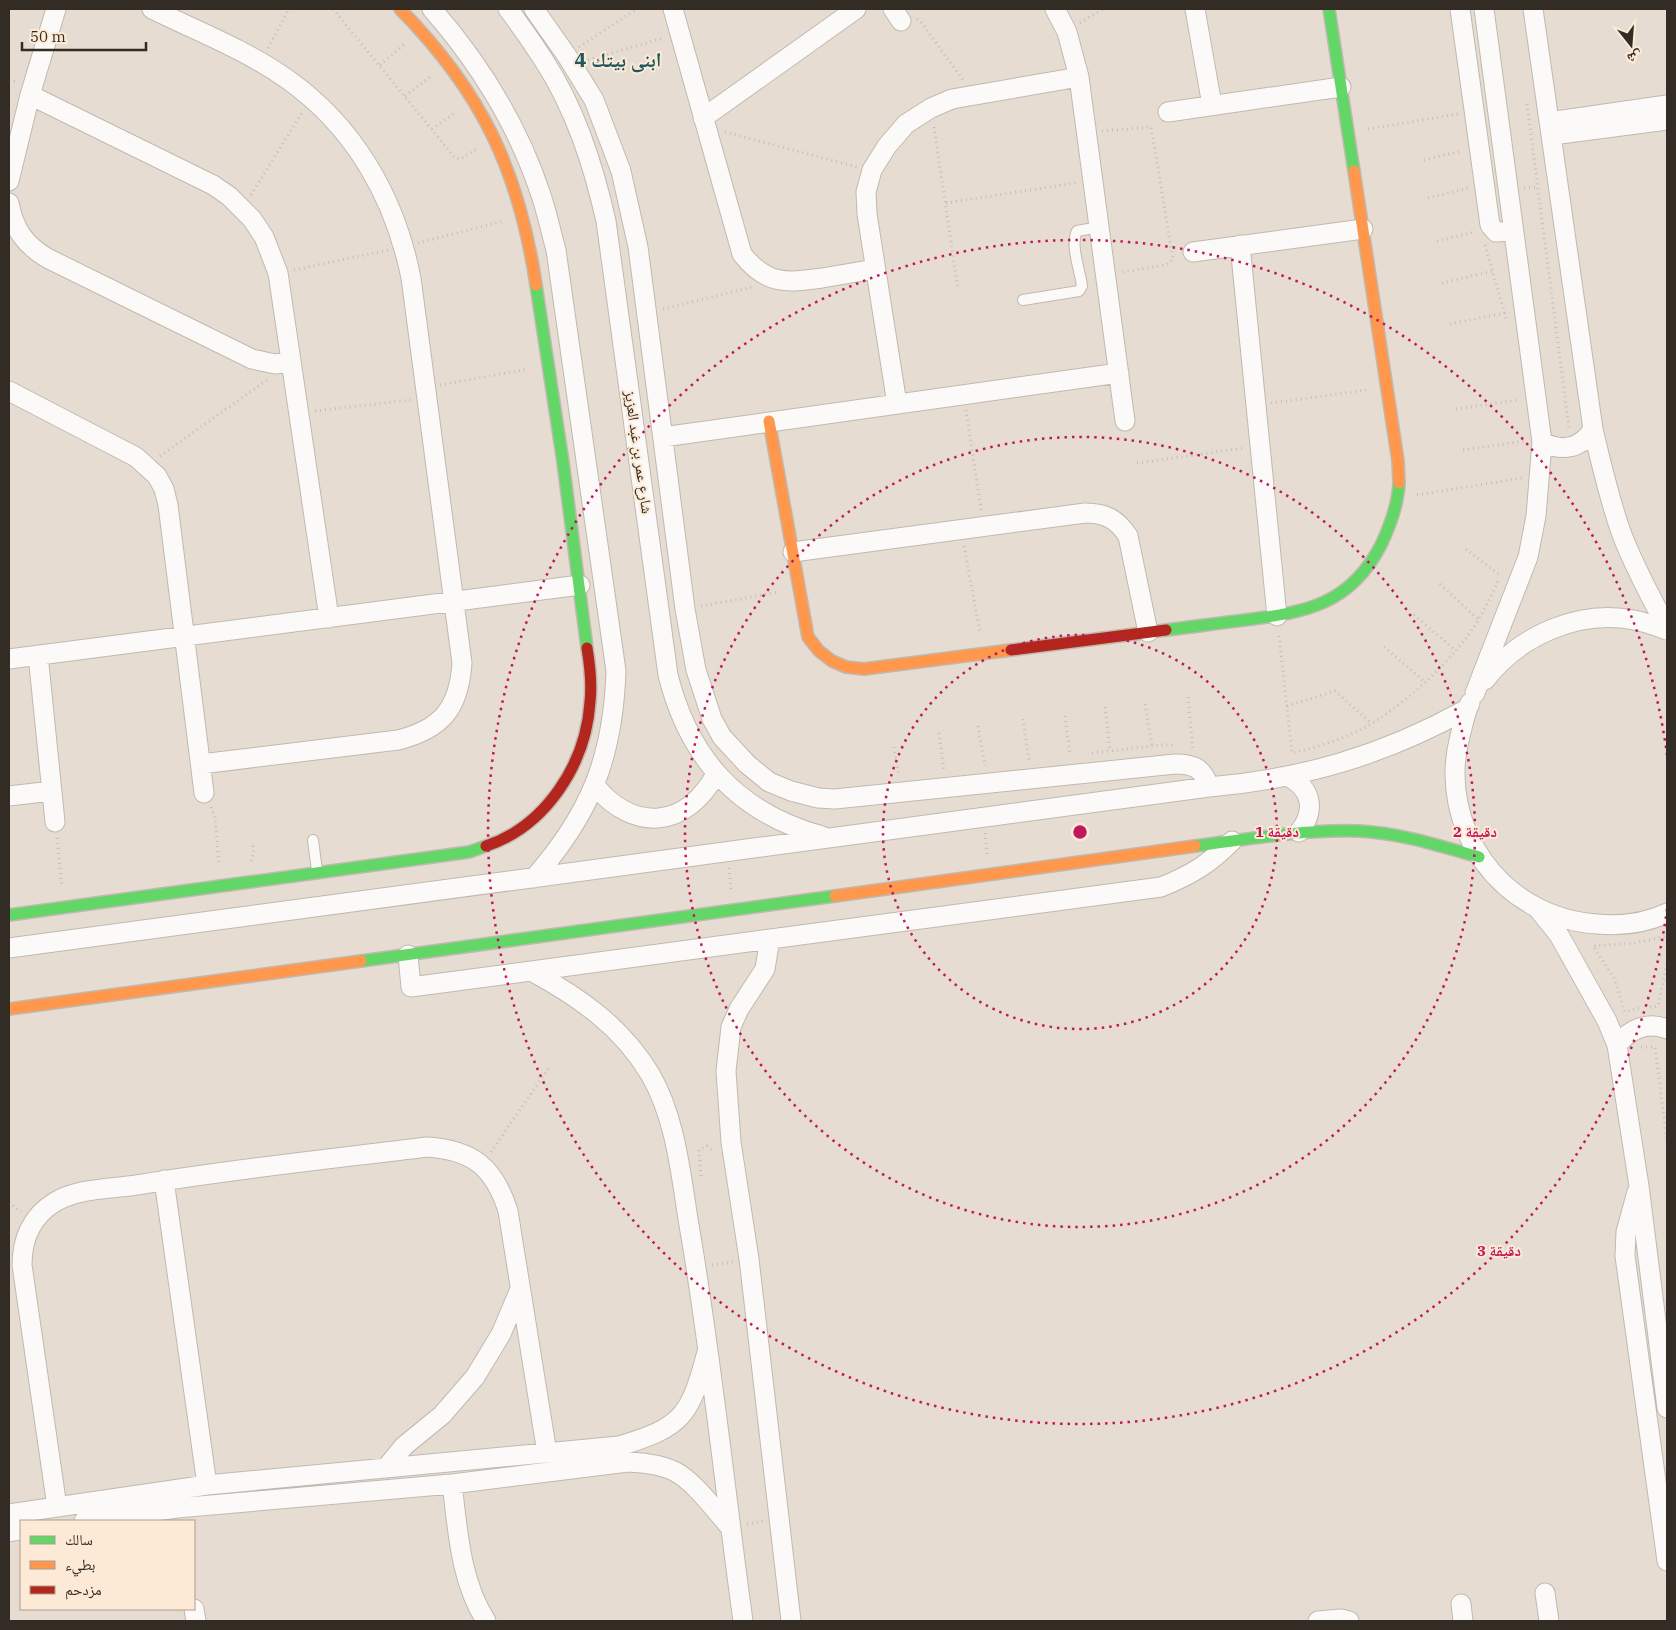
<svg xmlns="http://www.w3.org/2000/svg" width="1676" height="1630" viewBox="0 0 1676 1630" font-family="'IBM Plex Serif','Noto Naskh Arabic',serif">
<rect width="100%" height="100%" fill="#e7dcd1"/>
<g fill="none" stroke-linecap="round" stroke-linejoin="round">
<defs>
<path id="lane" d="M1023 300 1079 291 1082 286C1080 270 1070 245 1077 231L1099 227
M313 840 317 871"/>
<path id="street" d="M152 9C197 31 246 50 287 79 355 127 395 198 411 278L462 663C459 708 442 729 398 740L201 764
M432 9C480 64 518 125 541 195 547 213 551 232 556 250L616 671C613 757 591 813 534 878
M508 9C520 25 532 42 543 59 575 108 593 164 606 221L668 675C689 759 738 813 822 836
M534 9 567 56 594 100 621 171 638 247 685 609 696 670 712 719 722 737 747 764 769 782 791 791 818 798 835 799 1175 764C1194 764 1203 768 1209 787
M673 9 742 254C766 285 786 283 822 278 840 275 857 272 875 269
M893 9 901 21
M1055 9 1067 32 1079 77 1125 421
M1195 9 1212 105
M1460 9 1490 225 1496 232 1513 231
M1533 9 1593 429C1601 463 1609 498 1621 532 1633 565 1651 597 1667 628
M30 95 213 185 229 196 252 219 264 237 278 273 329 618
M1168 112 1341 87
M703 118 856 9
M1549 122 1667 105
M1560 134 1667 120
M9 181 30 95 56 9
M9 203C14 229 24 244 47 258L252 359 275 364 291 362
M1240 245 1277 616
M1193 252 1363 229
M9 391 136 457 157 476 164 489 168 505 204 793
M897 404 867 214 866 192 872 170 887 146 906 124 931 108 952 99 1079 77
M663 437 1119 373
M1542 442C1562 452 1581 449 1593 429
M793 552 1085 513C1105 513 1117 519 1128 536L1148 632
M38 655 55 822
M9 659 580 585
M1485 680C1519 636 1578 609 1634 620 1645 622 1656 626 1667 630
M1475 693 1528 557 1536 516 1542 442 1484 9
M1470 703C1465 713 1463 725 1460 736 1436 827 1502 918 1597 924 1620 926 1646 923 1667 913
M1289 777C1312 789 1316 811 1299 832
M595 786C635 833 686 828 716 774
M9 796 52 791
M1539 910 1559 935 1607 1021 1617 1045 1639 1186 1667 1408
M770 939 765 969 739 1009 731 1027 726 1071 731 1142 749 1259 791 1621
M9 948 1209 787C1303 779 1384 755 1467 709
M408 955 411 987 1161 887C1191 875 1209 864 1232 841
M531 971C579 997 621 1026 650 1074 677 1120 681 1179 690 1231 712 1360 725 1491 743 1621
M1617 1045C1630 1029 1647 1021 1667 1029
M164 1180 207 1485
M1637 1192 1626 1232 1625 1256 1667 1561
M386 1468 404 1446 442 1415 475 1377 501 1334 520 1289
M452 1484C458 1531 460 1580 486 1621
M57 1507 22 1265C22 1239 32 1216 55 1202 78 1188 111 1189 137 1185 233 1169 330 1159 427 1147 473 1150 494 1167 508 1211L547 1453
M9 1514 207 1485 619 1446C683 1427 690 1416 707 1352
M84 1521 177 1508 452 1484 628 1462C643 1463 659 1464 674 1471 694 1481 715 1510 730 1527
M9 1532 21 1530
M1545 1593 1549 1621
M1461 1604 1463 1621
M194 1609 196 1621
M1318 1621 1341 1619 1349 1621"/>
<path id="fast" d="M1329 9 1354 171
M536 285 563 462 587 648
M1166 630C1192 627 1219 623 1245 620 1306 612 1350 605 1381 545 1390 526 1398 505 1399 483
M1195 846C1249 839 1304 829 1359 831 1400 833 1440 846 1479 857
M9 915 469 852 486 846
M361 961 835 896"/>
<path id="slow" d="M400 9C482 92 519 171 536 285
M1354 171 1398 461 1399 483
M769 421 808 637 819 651 832 661 846 667 864 669 1011 650
M835 896 1195 846
M9 1009 361 961"/>
<path id="jam" d="M1011 650 1166 630
M486 846C546 826 586 764 590 702 592 684 590 666 587 648"/>
</defs>
<use href="#lane" stroke="#c0b9b0" stroke-width="12"/>
<use href="#street" stroke="#c0b9b0" stroke-width="21"/>
<use href="#fast" stroke="#c0b9b0" stroke-width="14"/>
<use href="#slow" stroke="#c0b9b0" stroke-width="14"/>
<use href="#jam" stroke="#c0b9b0" stroke-width="14"/>
<path stroke="#c3bfbc" stroke-width="3" stroke-dasharray="1 4" stroke-linecap="butt" d="M333 9 455 158 461 159 478 148
M917 19 921 22 964 81
M1080 23 1103 9
M579 47 637 9
M268 48 289 9
M588 60 664 38
M380 65 406 43
M9 80 18 82
M405 96 433 75
M1527 104 1569 429
M934 127 958 289
M432 129 456 112
M1368 129 1458 114
M1102 131 1151 127 1173 259 1166 265 1122 272
M725 132 857 167
M1424 160 1462 151
M1524 188 1538 187
M251 195 303 111
M1428 198 1469 188
M946 203 1076 183
M1437 241 1475 232
M418 243 504 221
M1485 245 1506 318
M294 270 388 250
M1442 283 1493 271
M663 309 752 287
M1450 324 1505 313
M440 385 528 369
M1271 403 1366 390
M1456 409 1519 400
M966 410 981 510
M315 411 411 400
M1463 450 1524 441
M160 456 267 380
M1137 463 1245 448
M1417 495 1522 478
M964 546 980 633
M1466 549 1501 576
M1440 584 1479 620
M701 606 779 592
M1414 615 1455 650
M1279 636 1292 753C1315 748 1339 740 1360 730 1400 710 1457 657 1479 619 1486 607 1492 594 1498 581
M1384 647 1425 682
M1188 697 1193 751
M1145 704 1152 746
M1287 706 1335 691 1371 723
M1105 707 1110 751
M1065 716 1070 756
M1023 719 1029 761
M978 726 985 766
M939 733 944 771
M894 747 899 776
M1092 753 1162 745H1173
M211 807 215 818 219 865
M985 833 987 854
M57 838 62 887
M251 861 254 853 252 842
M729 868 731 889
M1650 1007 1658 1006 1667 963
M1639 1008 1625 1012 1614 978 1593 946 1635 943 1667 936
M1641 1047H1655L1667 1142
M491 1152 550 1066
M701 1176 699 1150 707 1146 714 1152
M9 1202 21 1212
M712 1265 733 1262
M747 1524 764 1521"/>
<use href="#lane" stroke="#fbfaf8" stroke-width="10"/>
<use href="#street" stroke="#fbfaf8" stroke-width="19"/>
<use href="#fast" stroke="#63d668" stroke-width="11"/>
<use href="#slow" stroke="#ff974d" stroke-width="11"/>
<use href="#jam" stroke="#b3261e" stroke-width="11"/>
</g>
<g fill="none" stroke="#c2185b" stroke-width="2.5" stroke-dasharray="2.5 5">
<circle cx="1080" cy="832" r="197"/>
<circle cx="1080" cy="832" r="395"/>
<path d="M1667 909A592 592 0 1 1 1667 755"/>
</g>
<g text-anchor="middle" dominant-baseline="central" stroke-width="4" stroke-linejoin="round" paint-order="stroke">
<g font-size="15" fill="#322c24" stroke="#fcead6">
<text transform="translate(639 452) rotate(82)">شارع عمر بن عبد العزيز</text>
</g>
<g font-size="20" font-weight="bold" fill="#1e585f" stroke="#fcead6">
<text x="618" y="59">ابنى بيتك 4</text>
</g>
</g>
<circle cx="1080" cy="832" r="8" fill="#c2185b" stroke="#fcead6" stroke-width="2.5"/>
<g font-size="15" text-anchor="middle" font-weight="bold" fill="#c2185b" stroke="#fcead6" stroke-width="4" stroke-linejoin="round" paint-order="stroke">
<text x="1277" y="837">1 دقيقة</text>
<text x="1475" y="837">2 دقيقة</text>
<text x="1499" y="1256">3 دقيقة</text>
</g>
<rect width="1676" height="1630" fill="none" stroke="#322c24" stroke-width="20"/>
<rect x="20" y="1520" width="175" height="90" fill="#fcead6" stroke="#ab9e8f"/>
<rect x="30" y="1536" width="25" height="8" fill="#63d668" stroke="#ab9e8f"/>
<text x="65" y="1545" font-size="15" fill="#322c24">سالك</text>
<rect x="30" y="1561" width="25" height="8" fill="#ff974d" stroke="#ab9e8f"/>
<text x="65" y="1570" font-size="15" fill="#322c24">بطيء</text>
<rect x="30" y="1586" width="25" height="8" fill="#b3261e" stroke="#ab9e8f"/>
<text x="65" y="1595" font-size="15" fill="#322c24">مزدحم</text>
<g transform="translate(1631 45) rotate(163)" stroke="#fcead6" stroke-width="4" paint-order="stroke">
<path d="M0-4L9 19L0 12L-9 19Z" fill="#322c24"/>
<text y="-8" font-size="14" font-weight="bold" text-anchor="middle" fill="#322c24">ش</text>
</g>
<path d="M22 42v8h124v-8" fill="none" stroke="#322c24" stroke-width="2.5"/>
<text x="30" y="42" font-size="15" fill="#322c24" stroke="#fcead6" stroke-width="4" paint-order="stroke">50 m</text>
</svg>
